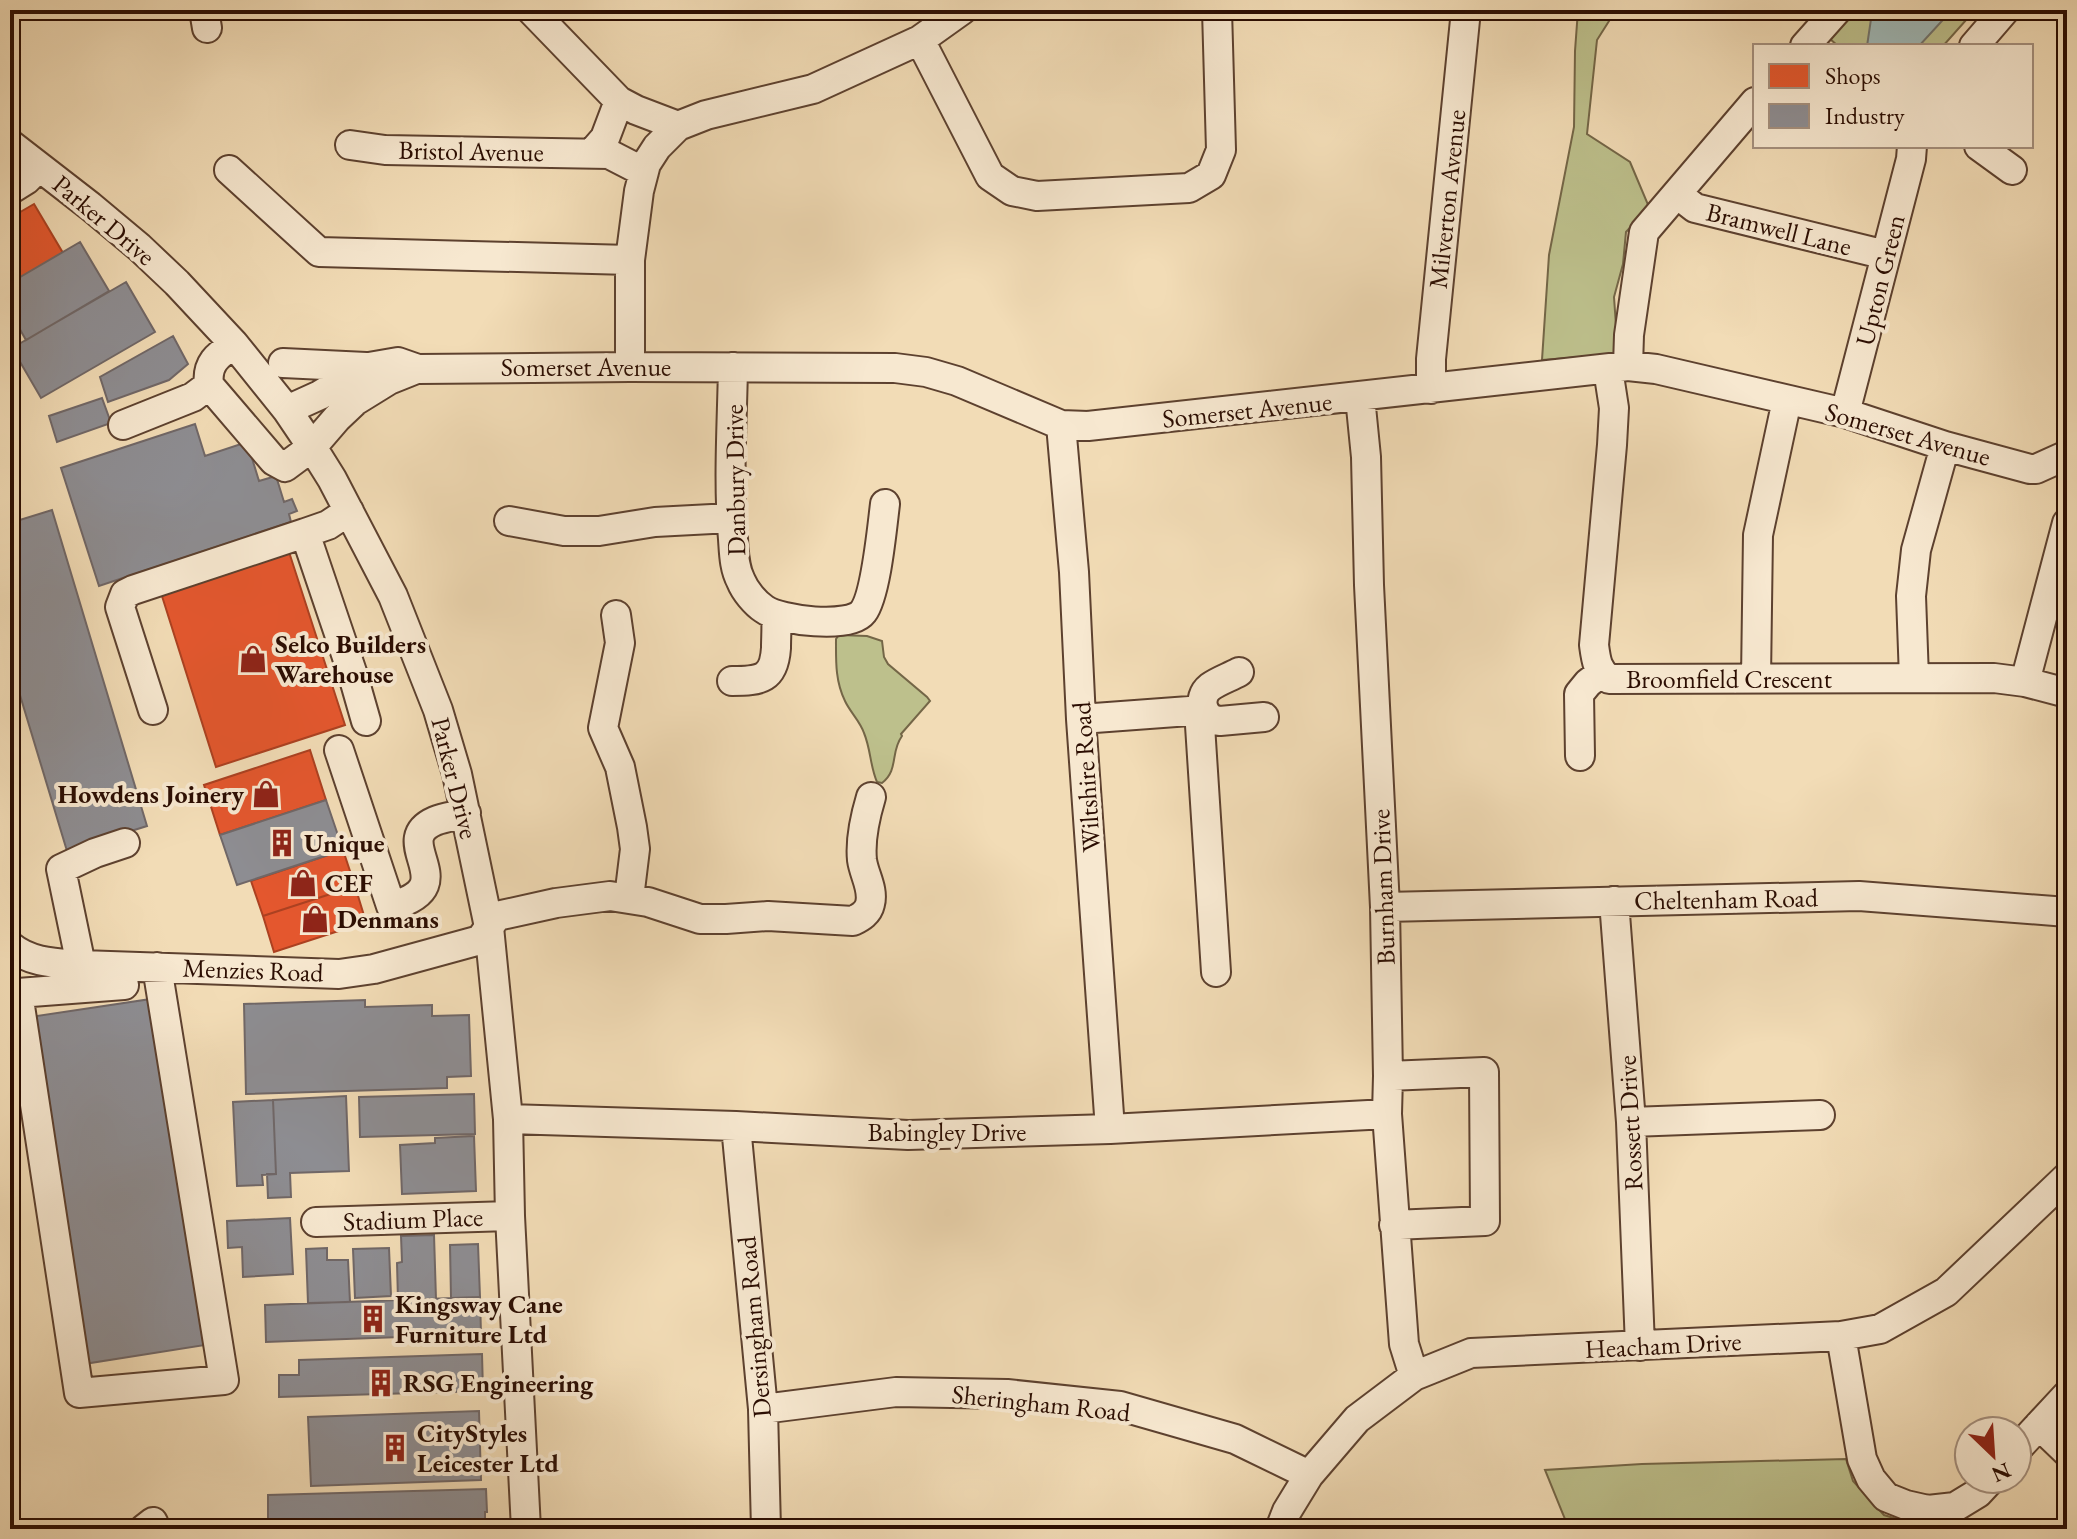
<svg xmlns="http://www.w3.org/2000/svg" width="2077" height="1539" viewBox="0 0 2077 1539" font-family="'EB Garamond',serif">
<rect width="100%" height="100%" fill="#f2dcb6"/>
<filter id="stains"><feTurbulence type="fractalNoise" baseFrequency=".0025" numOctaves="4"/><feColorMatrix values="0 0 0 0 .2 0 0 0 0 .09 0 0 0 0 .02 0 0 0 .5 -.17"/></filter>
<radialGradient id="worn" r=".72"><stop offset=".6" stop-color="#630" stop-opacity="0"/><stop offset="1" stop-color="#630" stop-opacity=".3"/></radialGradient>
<path fill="#bdc08c" stroke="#746647" stroke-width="2" d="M1578 10H1616L1597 40 1587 134 1630 162 1649 207 1626 232 1623 264 1614 297 1618 354 1542 360 1549 255 1574 127 1575 51Z
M1852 10H1975L1943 46H1838L1829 38 1847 14Z
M839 635 867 636 882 641 884 657 888 664 927 697 930 701 901 734 902 736C890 752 899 770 882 783L877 782C870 766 871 750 864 733 860 721 850 712 845 701 835 681 836 660 836 639Z
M1846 1459 1853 1481 1884 1515 1920 1526 1921 1529H1569L1545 1470 1642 1464Z"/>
<path fill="#9fb9b8" stroke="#71746f" stroke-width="2" d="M1877 10H1952L1919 46H1867L1871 19Z"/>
<path fill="#e4572e" stroke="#ac4121" stroke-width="2" d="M34 204 63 253 11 283 10 218Z
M289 552 345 725 216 767 161 593Z
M310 750 326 800 220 835 204 785Z
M343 850 355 886 263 916 251 881Z
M355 886 366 922 274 952 263 916Z"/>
<path fill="#8d8d92" stroke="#706767" stroke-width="2" d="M80 242 109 291 26 340 10 312V283Z
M126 282 155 332 41 398 12 348Z
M173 336 188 364 169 380 108 402 100 377Z
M102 398 111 423 57 442 49 416Z
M195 424 205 456 247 442 259 481 276 476 284 502 292 499 297 511 289 514 291 522 99 586 61 468Z
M52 510 147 826 67 851 10 662V523Z
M326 800 343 850 237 885 220 835Z
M151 999 205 1345 84 1364 30 1017Z
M365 1000V1007L432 1005V1016L469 1015 471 1076 447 1077V1088L246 1094 244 1004Z
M474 1094 475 1134 360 1137 359 1097Z
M346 1096 349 1171 290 1173 291 1197 268 1198 267 1174H276L273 1100Z
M273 1100 276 1174 262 1175 263 1185 237 1186 233 1102Z
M474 1136 476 1191 402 1194 400 1145 435 1143V1138Z
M290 1218 293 1274 243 1277 242 1247 228 1248 227 1221Z
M434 1235 436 1299 398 1300 397 1263 402 1262 401 1236Z
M478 1244 480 1297 451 1298 450 1245Z
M327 1248V1260H348L350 1302 308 1303 306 1249Z
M389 1248 391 1296 355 1298 353 1249Z
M480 1297 481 1334 266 1342 265 1305Z
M482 1354 483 1391 279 1397V1375H299V1360Z
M479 1411 481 1480 311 1486 308 1417Z
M486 1489 487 1512H485V1521L268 1527V1495Z"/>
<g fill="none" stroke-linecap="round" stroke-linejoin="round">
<defs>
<path id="minor" d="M204 10 207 28
M531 10 619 101 636 110 678 126
M920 40 990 176 1012 191 1037 196 1189 188 1211 175 1221 150 1217 10
M1805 46 1837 10
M1974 46 2005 10
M10 144 90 206 139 247 177 283 234 344 287 410 312 447 332 479 393 596 438 710 457 774 489 927 508 1119 510 1216 526 1529
M350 145 385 150 609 154 644 172
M1979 146 2012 170
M592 153 605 138 619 101
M229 170 319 252 630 260
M10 190 26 180 39 167
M1677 194 1695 208 1886 255
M234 344C218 355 206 363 209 385L274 461 285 467 312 447 337 418 355 401 389 380 414 370
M283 363 366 367
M1628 366 1629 335 1644 232 1755 102
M630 367V260L639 191 646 164 657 147 678 126 706 115 813 89 920 40 962 10
M733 367C732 424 728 482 733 539 734 553 734 568 741 581 745 591 755 603 764 609 780 621 850 629 863 612 876 595 882 528 885 504
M1608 369 1614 408 1612 445 1594 645C1596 660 1597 670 1609 679L1994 678 2025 682 2067 693
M1431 389V359L1466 10
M1360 397 1366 457 1369 585 1385 907 1388 1076 1387 1114 1404 1344 1414 1376
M287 410 320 395 351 376 369 367 398 362 418 369 630 367 895 368 926 372 957 381 1061 425 1088 426 1628 366 1656 369 1845 413 1945 446 2030 469H2036L2067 455
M1845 413 1911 159 1912 146
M123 425 193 397 209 385
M1061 425 1074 572 1081 719 1110 1129
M349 511 328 525 305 533 352 672 366 721
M509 521 564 531H599L655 522 731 518
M616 615 620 643 603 728 620 767 632 827 635 849 629 898
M1239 672C1230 677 1218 681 1210 687 1196 698 1203 720 1220 721L1264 717
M1756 678 1758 535 1787 400
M1914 678 1911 596 1916 550 1945 446
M732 681C761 681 774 679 776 648 776 637 777 626 776 616
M2025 682 2067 523
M153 710 120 607 125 594 133 590 305 533
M1199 710 1216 972
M1081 719 1203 710
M339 750 391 906C467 886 387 842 435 821 444 817 456 816 466 813
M1580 756 1579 694 1588 683 1601 673
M1614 901 1631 1122 1640 1346
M1385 907 1859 896 2067 912
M10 946C30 963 56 963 81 965L339 974 374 969 480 940 497 916 556 903 610 896 648 902 700 919H726L768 916 853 921C861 917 868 913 870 904 874 889 864 875 862 860 860 840 865 817 871 797
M81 965 61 869 95 853 125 843
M124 985 18 993 79 1393 224 1380 157 967
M1388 1076 1484 1072 1485 1221 1394 1225
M508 1119 736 1126 908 1135 1110 1129 1387 1114
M1631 1122 1820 1115
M736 1126 763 1409 766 1529
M316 1222 510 1216
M1841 1336 1862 1459 1871 1479 1886 1497 1906 1505 1928 1510 1955 1507 1978 1493 1991 1479
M763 1409 896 1392 1007 1394 1120 1406 1235 1439 1309 1475
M2039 1425 2067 1452
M2017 1449 2067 1395
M144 1529 153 1522
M1280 1529 1287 1511 1309 1475 1357 1419 1414 1376 1471 1353 1841 1336 1880 1329 1946 1292 2067 1177"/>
</defs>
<use href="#minor" stroke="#5d412f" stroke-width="32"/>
<use href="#minor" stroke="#f7e8d0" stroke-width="28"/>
</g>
<defs>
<symbol id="shop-bare" viewBox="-9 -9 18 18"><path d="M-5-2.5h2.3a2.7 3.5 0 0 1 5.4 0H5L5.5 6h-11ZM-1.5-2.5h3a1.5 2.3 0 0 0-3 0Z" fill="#8f2418" stroke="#f7e8d0" stroke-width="2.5" paint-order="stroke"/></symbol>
<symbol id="building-bare" viewBox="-9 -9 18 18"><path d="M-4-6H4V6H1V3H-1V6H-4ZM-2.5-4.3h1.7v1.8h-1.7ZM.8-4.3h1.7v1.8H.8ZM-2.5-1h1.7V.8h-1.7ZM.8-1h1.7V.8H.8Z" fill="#8f2418" stroke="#f7e8d0" stroke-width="2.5" paint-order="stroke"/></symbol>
</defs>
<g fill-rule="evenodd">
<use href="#shop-bare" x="233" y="639" width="40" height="40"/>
<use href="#shop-bare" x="246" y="774" width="40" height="40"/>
<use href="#building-bare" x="262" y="823" width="40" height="40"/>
<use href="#shop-bare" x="283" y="863" width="40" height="40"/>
<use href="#shop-bare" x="295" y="899" width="40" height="40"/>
<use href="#building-bare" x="353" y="1299" width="40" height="40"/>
<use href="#building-bare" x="361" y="1363" width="40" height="40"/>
<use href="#building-bare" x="375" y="1428" width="40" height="40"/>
</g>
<g text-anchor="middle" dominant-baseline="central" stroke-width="8" stroke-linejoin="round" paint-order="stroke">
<g font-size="26" fill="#2b0d02" stroke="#f7e8d0">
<text transform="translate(471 151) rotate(1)">Bristol Avenue</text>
<text transform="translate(1447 199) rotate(-84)">Milverton Avenue</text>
<text transform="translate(104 220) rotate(40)">Parker Drive</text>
<text transform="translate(1779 229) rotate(14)">Bramwell Lane</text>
<text transform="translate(1880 280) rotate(-76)">Upton Green</text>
<text x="586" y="367">Somerset Avenue</text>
<text transform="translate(1247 410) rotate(-6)">Somerset Avenue</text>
<text transform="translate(1908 434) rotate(16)">Somerset Avenue</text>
<text transform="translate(735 480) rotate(-91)">Danbury Drive</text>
<text x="1729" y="679">Broomfield Crescent</text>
<text transform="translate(1086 777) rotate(-94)">Wiltshire Road</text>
<text transform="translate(455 778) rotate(76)">Parker Drive</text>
<text transform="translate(1383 887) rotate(-92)">Burnham Drive</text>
<text transform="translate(1726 899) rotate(-1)">Cheltenham Road</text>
<text transform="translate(253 970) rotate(2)">Menzies Road</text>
<text transform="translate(1630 1123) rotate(-93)">Rossett Drive</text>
<text x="947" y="1132">Babingley Drive</text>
<text transform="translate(413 1219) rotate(-2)">Stadium Place</text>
<text transform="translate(754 1327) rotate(-95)">Dersingham Road</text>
<text transform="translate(1663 1345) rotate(-3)">Heacham Drive</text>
<text transform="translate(1041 1403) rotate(6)">Sheringham Road</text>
</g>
<g font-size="26" font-weight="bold" fill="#2b0d02" stroke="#f7e8d0" text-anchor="start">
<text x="275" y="644">Selco Builders<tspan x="275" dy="30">Warehouse</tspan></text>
<text x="244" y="794" text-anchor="end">Howdens Joinery</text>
<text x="304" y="843">Unique</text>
<text x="325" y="883">CEF</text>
<text x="337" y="919">Denmans</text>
<text x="395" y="1304">Kingsway Cane<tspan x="395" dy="30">Furniture Ltd</tspan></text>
<text x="403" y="1383">RSG Engineering</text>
<text x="417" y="1433">CityStyles<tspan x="417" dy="30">Leicester Ltd</tspan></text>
</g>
</g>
<rect width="2077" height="1539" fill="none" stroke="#f2dcb6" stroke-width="40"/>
<rect x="12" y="12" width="2053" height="1515" fill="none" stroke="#2b0d02" stroke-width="4"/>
<rect x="20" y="20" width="2037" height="1499" fill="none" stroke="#2b0d02" stroke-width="2"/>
<rect x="1753" y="44" width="280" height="104" fill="#f7e8d0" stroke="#a5907e" stroke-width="2"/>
<rect x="1769" y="64" width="40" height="24" fill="#e4572e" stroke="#a5907e" stroke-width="2"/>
<text x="1825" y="84" font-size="24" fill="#2b0d02">Shops</text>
<rect x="1769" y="104" width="40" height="24" fill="#8d8d92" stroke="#a5907e" stroke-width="2"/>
<text x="1825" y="124" font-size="24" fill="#2b0d02">Industry</text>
<g transform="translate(1993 1455) rotate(155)"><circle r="38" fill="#f7e8d0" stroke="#a5907e" stroke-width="2"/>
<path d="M0-6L14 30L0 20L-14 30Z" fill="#8f2418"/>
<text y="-12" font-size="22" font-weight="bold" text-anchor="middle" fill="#2b0d02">N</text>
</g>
<rect width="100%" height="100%" filter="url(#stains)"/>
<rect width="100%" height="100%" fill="url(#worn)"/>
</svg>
